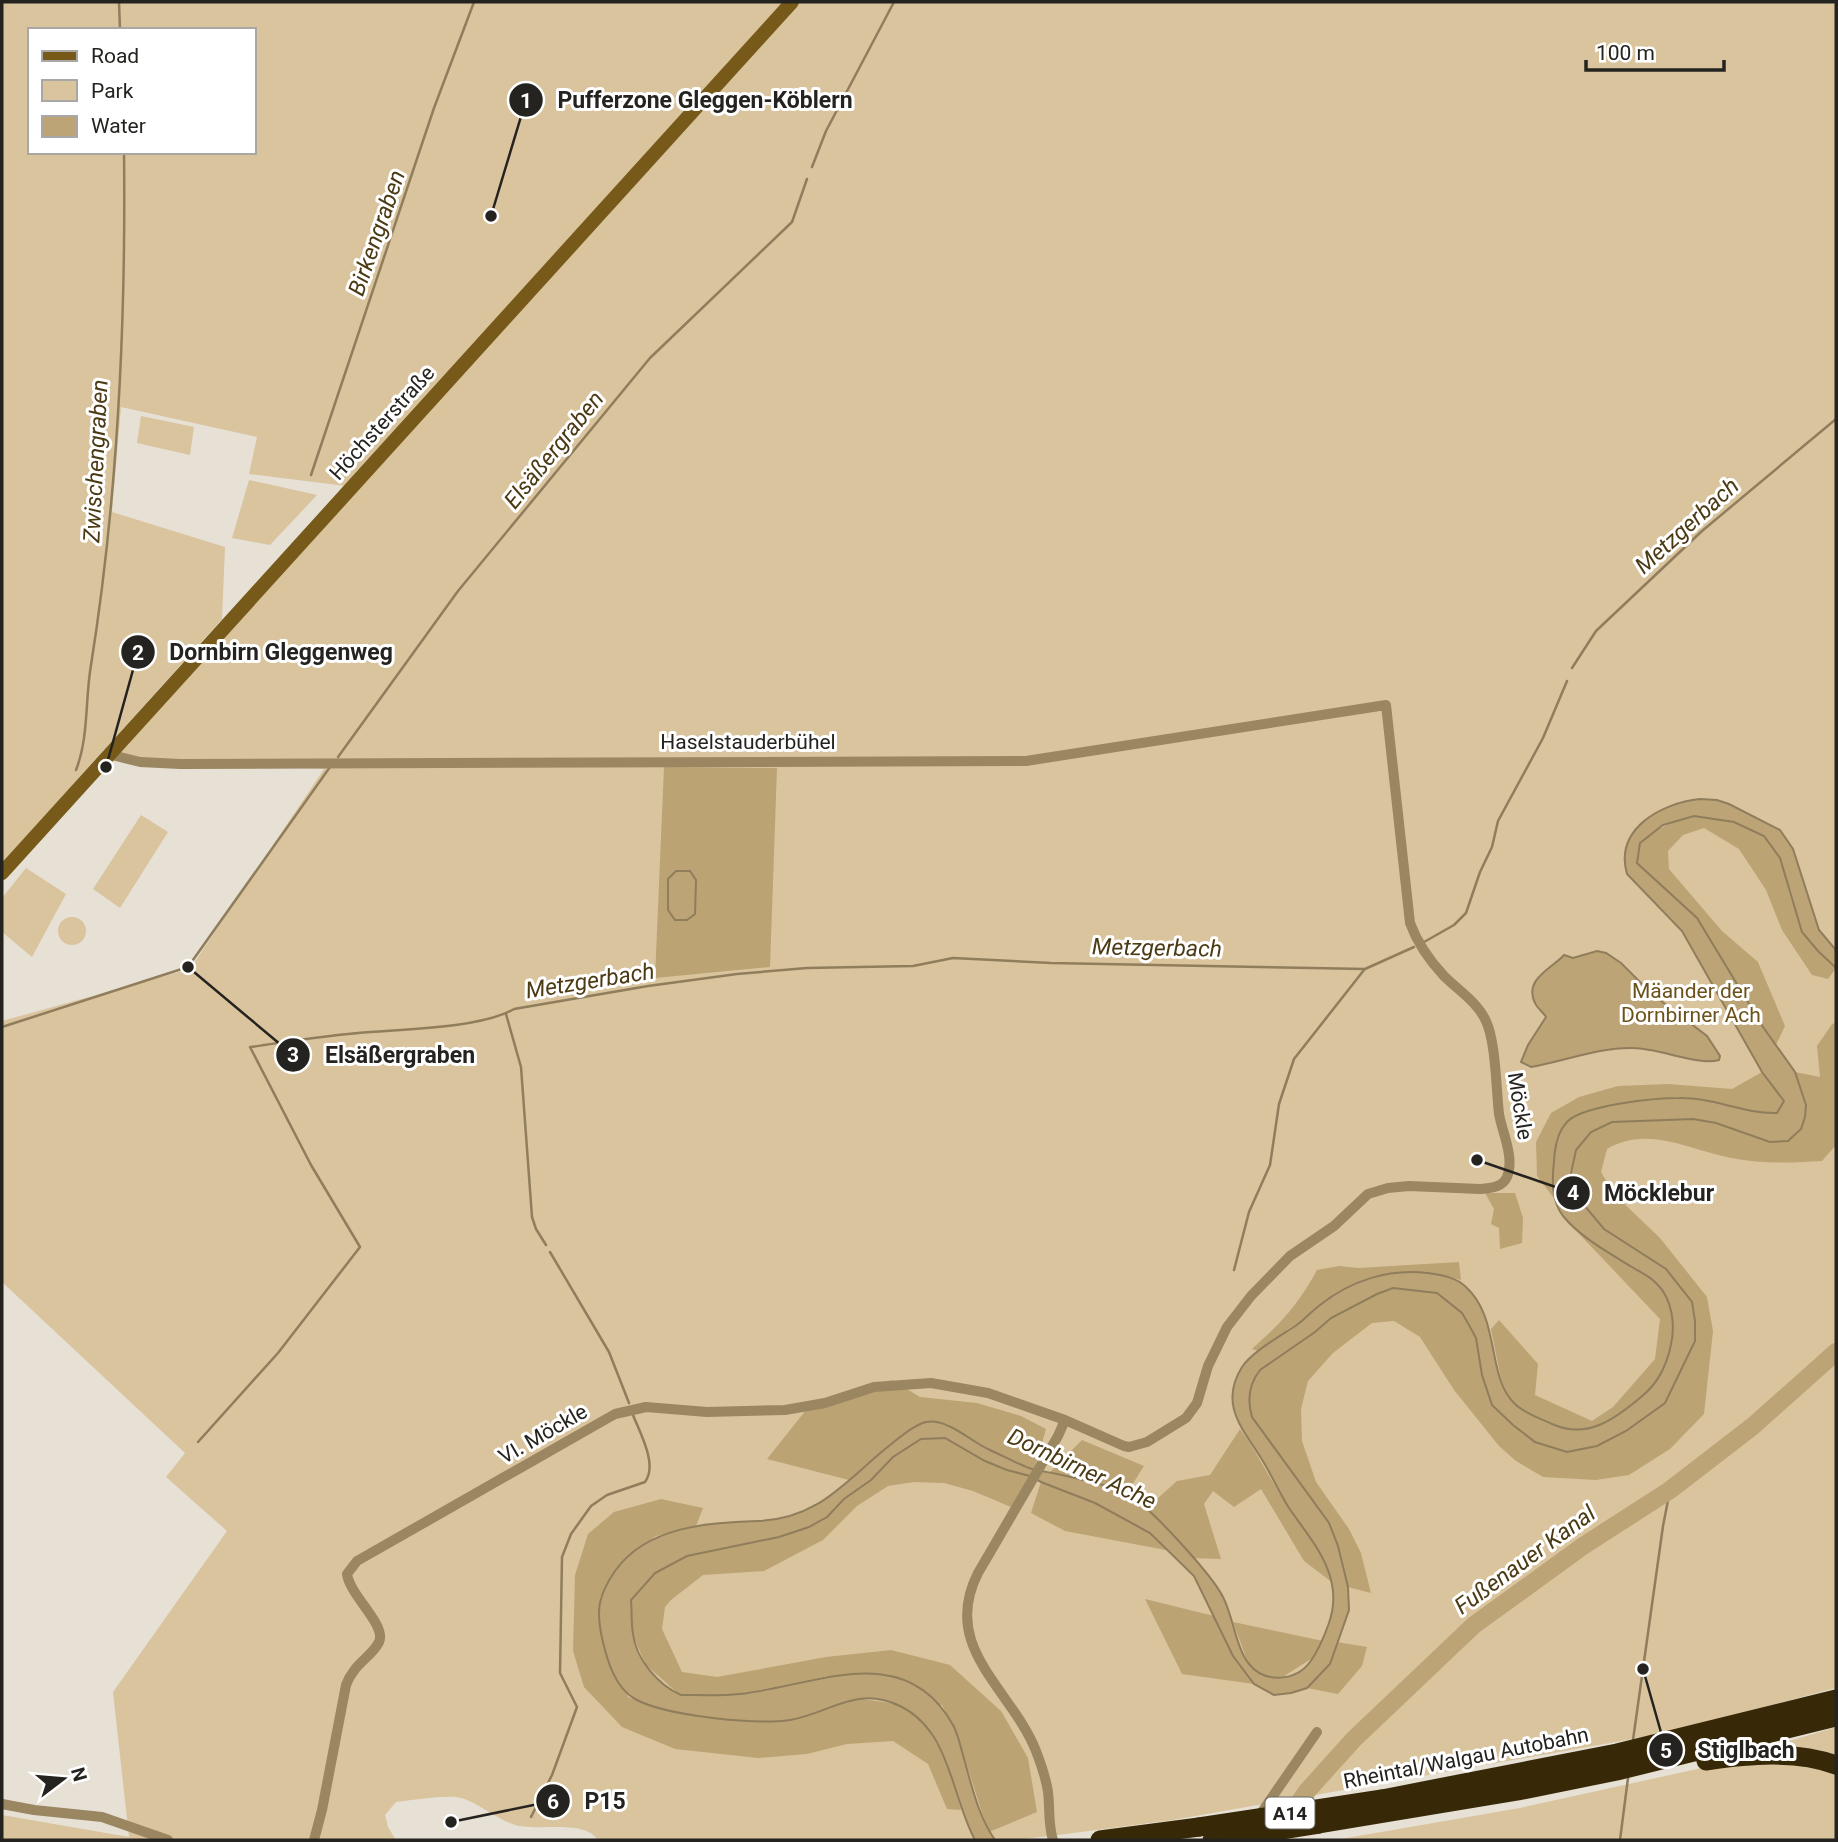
<svg xmlns="http://www.w3.org/2000/svg" width="1838" height="1842" viewBox="0 0 1838 1842" font-family="Roboto,sans-serif">
<rect width="100%" height="100%" fill="#e6e0d5"/>
<path fill="#d9c49e" fill-rule="evenodd" d="M2 2H786L346 486 249 474 257 437 121 407 112 512 225 547 222 619 2 863ZM30 30H254V152H30Z
M798 2H1836V1688L1661 1734 1173 1820 1058 1835 1016 1840H598C582 1817 534 1834 510 1823 494 1817 471 1798 456 1797 437 1796 415 1800 396 1802L385 1815 388 1827 396 1840H2V1815L129 1837 113 1692 227 1531 166 1477 185 1453 2 1282V1021L190 969 324 769 143 760 116 751Z
M141 416 194 427 190 455 137 443Z
M249 480 317 495 270 545 232 538Z
M141 815 168 832 120 908 93 889Z
M26 868 66 894 32 957 2 932V898Z
M58 931a14 14 0 1 1 28 0a14 14 0 1 1-28 0Z
M1836 1727V1840H1335L1520 1808 1697 1769Z"/>
<path fill="#bca374" d="M664 767 777 768 770 967 655 978Z
M1694 816C1715 819 1748 822 1765 837 1784 855 1784 878 1792 901 1801 926 1817 950 1836 968L1828 979 1812 975 1782 930 1766 890 1739 849 1704 828 1683 835 1668 851 1669 869 1722 931 1758 962 1785 1026 1776 1045 1763 1027 1713 948 1697 918 1637 863 1640 842C1657 828 1672 822 1694 816Z
M1836 1023V1145L1822 1161C1791 1163 1762 1164 1731 1158 1689 1150 1648 1125 1607 1149L1601 1172 1614 1194 1660 1238 1707 1297 1713 1331 1704 1414 1670 1449 1629 1475 1596 1480 1543 1477 1516 1461 1499 1446 1454 1390 1420 1337 1394 1321 1372 1323 1333 1353 1308 1381 1301 1409 1302 1441 1316 1482 1349 1529 1361 1553 1371 1593 1348 1587 1338 1546 1329 1523 1252 1417 1248 1401 1255 1377 1260 1370 1315 1332 1331 1318 1377 1294 1393 1288 1403 1289 1437 1293 1462 1313 1476 1338 1482 1375 1492 1405 1513 1425 1611 1439 1665 1403 1679 1371 1695 1321 1692 1302 1666 1269 1604 1229 1583 1204 1570 1178 1576 1150 1591 1132 1612 1122 1693 1119 1716 1123 1743 1131 1801 1129 1806 1105 1795 1072 1820 1077 1817 1046 1832 1024Z
M1762 1072 1784 1101 1777 1113H1756L1702 1099 1680 1097 1637 1101 1580 1114 1568 1121 1556 1139 1553 1197 1537 1176 1536 1142 1551 1113 1579 1097 1618 1086 1668 1084 1732 1089Z
M1485 1193H1515L1523 1218 1522 1243 1500 1249 1499 1228 1491 1224 1494 1209Z
M1565 1219 1613 1255 1660 1285 1670 1308 1675 1332 1667 1363 1657 1381 1644 1395 1602 1426 1570 1432 1516 1407 1507 1394 1501 1379 1491 1329 1499 1320 1538 1364 1535 1395 1592 1421 1613 1407 1655 1359 1660 1319Z
M1459 1262 1461 1280C1409 1267 1367 1269 1322 1303 1316 1307 1312 1313 1307 1318 1301 1323 1294 1325 1288 1329 1278 1337 1269 1345 1258 1351L1252 1349C1281 1323 1298 1305 1317 1270L1339 1266 1358 1268Z
M892 1380 920 1397 977 1403 1021 1416 1046 1429 1034 1471 965 1438 948 1424 924 1422 895 1441 849 1480 767 1459 810 1405Z
M1240 1429C1256 1451 1268 1475 1283 1499 1298 1522 1331 1556 1333 1583L1304 1561 1261 1489 1234 1507 1213 1491 1204 1504 1221 1559 1192 1558 1147 1508 1177 1481 1210 1475Z
M945 1438C977 1454 995 1467 1030 1476L1011 1507 973 1491 944 1483 914 1482 888 1486 857 1506 823 1540 764 1571 703 1575 671 1600 665 1607 662 1629 682 1672 717 1677 826 1657 891 1650 950 1665 1001 1711 1028 1758 1037 1812 989 1832C973 1790 964 1745 942 1705L828 1676 740 1694 681 1696 646 1665 633 1636 631 1601 655 1573 687 1556 827 1517 844 1499 871 1480 893 1457 922 1439Z
M1082 1440 1144 1466 1127 1493 1050 1472Z
M1041 1482 1095 1503 1150 1533 1171 1551 1065 1531 1031 1513Z
M661 1499 703 1508 696 1526 656 1536 626 1557 600 1597 628 1697 662 1709 700 1716 792 1720 856 1698 897 1704 923 1722 946 1759 961 1810 947 1809 928 1764 893 1741 847 1744 807 1754 758 1758 675 1749 622 1727 584 1687 573 1651 575 1575 588 1534 614 1512Z
M1145 1599 1214 1616 1233 1656 1254 1684 1182 1674Z
M1233 1622 1323 1641 1314 1657 1281 1678H1267L1248 1663Z
M1337 1642 1367 1647 1362 1666 1338 1694 1307 1688 1330 1664Z"/>
<path fill="#bda476" stroke="#8f7d5c" stroke-width="2" d="M1700 799 1717 800 1729 804 1780 830 1793 849 1819 930 1836 950V968L1818 951 1802 932 1780 858 1764 836 1734 822 1694 816 1663 825 1640 843 1637 863 1697 918 1763 1027 1795 1072 1806 1105 1805 1117 1801 1129 1788 1141 1770 1142 1716 1123 1693 1119 1612 1122 1591 1132 1576 1150 1570 1178 1583 1204 1604 1229 1666 1269 1692 1302 1695 1321V1341L1665 1403 1626 1431 1597 1446 1567 1452 1535 1442 1513 1425 1492 1405 1482 1375 1476 1338 1469 1325 1462 1313 1437 1293 1393 1288 1377 1294 1331 1318 1315 1332 1260 1370C1249 1384 1247 1400 1252 1417L1329 1523 1338 1546 1348 1587 1349 1610 1330 1664 1307 1688 1291 1693 1274 1695 1254 1684 1233 1656 1194 1576 1150 1533 1095 1503 1041 1482 1030 1476 1007 1470 985 1461 945 1438 921 1439 893 1457 871 1480 844 1499 827 1517 809 1527 779 1537 687 1556 655 1573 631 1600C632 1611 631 1623 633 1634 636 1659 658 1685 681 1695 700 1695 720 1696 740 1694 814 1686 905 1638 953 1725 958 1734 960 1745 963 1755 971 1783 978 1816 995 1840H975C951 1796 951 1731 900 1706 856 1685 831 1713 790 1720 755 1725 666 1716 635 1699 615 1688 607 1660 602 1638 596 1610 598 1596 615 1571 647 1526 707 1523 758 1521 819 1519 845 1481 890 1445 900 1437 915 1424 926 1422 948 1418 971 1442 990 1450 1003 1456 1016 1463 1029 1468 1038 1471 1048 1472 1057 1474 1075 1478 1109 1485 1126 1493 1147 1503 1212 1575 1223 1597 1233 1616 1236 1648 1249 1664 1265 1684 1296 1681 1310 1662 1319 1650 1324 1637 1329 1623 1345 1577 1314 1544 1289 1508 1279 1492 1271 1474 1261 1458 1242 1428 1219 1404 1242 1367 1253 1351 1282 1335 1298 1324 1306 1318 1312 1311 1320 1305 1350 1281 1389 1268 1427 1273 1441 1275 1456 1277 1466 1287 1501 1319 1486 1377 1515 1404 1524 1413 1541 1419 1552 1424 1587 1440 1615 1419 1641 1397 1657 1384 1665 1369 1670 1349 1676 1327 1673 1299 1656 1283 1649 1276 1640 1272 1632 1267 1609 1253 1580 1237 1563 1216 1551 1200 1552 1180 1554 1161 1555 1147 1557 1132 1568 1121 1585 1105 1655 1098 1679 1098 1713 1097 1743 1114 1777 1113L1784 1101 1762 1072 1682 931 1627 874C1614 829 1661 803 1700 799Z
M676 871H690L696 880 695 914 687 920H675L668 910V879Z
M1597 951 1606 953 1621 963 1652 994 1707 1036 1720 1056 1719 1060C1698 1066 1659 1048 1633 1048 1600 1047 1565 1061 1531 1067L1521 1062 1528 1045 1546 1017C1543 1012 1537 1008 1535 1003 1523 979 1553 968 1564 955L1573 958Z"/>
<g fill="none" stroke-linecap="round" stroke-linejoin="round">
<path stroke="#8f7d5c" stroke-width="2.5" d="M119 2 120 30
M812 167 826 131 894 2
M311 475 434 108 474 2
M1572 668 1596 631 1702 531 1836 419
M338 757 458 591 650 358 792 222 807 179
M76 770C89 737 85 699 91 665 118 496 126 323 124 152
M1424 942 1454 925 1466 913 1480 872 1492 847 1498 821 1543 738 1567 681
M506 1014 521 1067 532 1217 536 1229 546 1245
M2 1027 188 967 330 767
M550 1252 609 1352 629 1403
M1234 1270 1249 1212 1270 1165 1279 1104 1294 1059 1364 970
M198 1442 278 1353 360 1247 311 1165 250 1047C286 1042 322 1036 358 1033 400 1029 479 1029 514 1009L648 986 737 974 807 968 913 966 953 958 1051 963 1365 969 1414 947
M1633 1740 1663 1526 1670 1490
M531 1817 552 1775 577 1707 560 1673 562 1557 571 1534 591 1506 607 1495 645 1482C658 1465 640 1433 633 1415
M1620 1840 1628 1778"/>
<path stroke="#bda476" stroke-width="18" d="M1286 1821 1308 1790 1354 1739 1474 1625 1583 1546 1670 1490 1753 1426 1836 1352"/>
<path stroke="#9a8660" stroke-width="10" d="M108 754 140 762 180 764 1026 761 1386 705 1410 923C1417 942 1430 961 1444 976 1458 990 1476 1001 1485 1019 1496 1040 1496 1088 1499 1114 1502 1132 1515 1158 1507 1177 1502 1188 1490 1188 1480 1189L1409 1186 1388 1188 1368 1194 1334 1226 1290 1256 1251 1296 1227 1327 1208 1366 1197 1403 1186 1418 1147 1442 1129 1447 1124 1446 1065 1420 988 1393 931 1383 874 1387 825 1403 785 1410 707 1412 646 1407 615 1414 357 1561 347 1574C350 1596 387 1625 379 1642 372 1657 354 1663 346 1685L322 1810 314 1840
M2 1804 34 1810 102 1817 168 1840
M1257 1819 1317 1732
M1053 1840C1048 1825 1050 1808 1048 1792 1046 1778 1041 1764 1036 1751 1011 1688 940 1648 978 1573L1058 1436 1065 1420"/>
<path stroke="#775a1a" stroke-width="14" d="M2 873 792 2"/>
<path stroke="#372807" stroke-width="19" d="M1706 1761C1748 1755 1796 1750 1836 1765
M1382 1799 1617 1753 1836 1699
M1319 1824 1518 1791 1617 1771 1836 1717
M1100 1840 1199 1827
M1212 1840 1237 1837"/>
<path stroke="#372807" stroke-width="19" d="M1199 1827 1382 1799
M1237 1837 1319 1824"/>
</g>
<g text-anchor="middle" dominant-baseline="central" stroke-width="6" stroke-linejoin="round" paint-order="stroke">
<rect fill="#fff" stroke="#666562" stroke-width="2" x="1265.5" y="1797.5" width="49" height="31" rx="5"/>
<g font-size="19" font-weight="bold" fill="#25231f">
<text x="1290" y="1813">A14</text>
</g>
<g font-size="21" fill="#25231f" stroke="#fff">
<text transform="translate(382 423) rotate(-48)">Höchsterstraße</text>
<text x="748" y="742">Haselstauderbühel</text>
<text transform="translate(1520 1106) rotate(81)">Möckle</text>
<text transform="translate(543 1434) rotate(-30)">VI. Möckle</text>
<text transform="translate(1466 1758) rotate(-11)">Rheintal/Walgau Autobahn</text>
</g>
<g font-size="21" fill="#6b511a" stroke="#fff">
<text x="1691" y="991">Mäander der<tspan x="1691" dy="24">Dornbirner Ach</tspan></text>
</g>
<g font-size="23" font-style="italic" fill="#4c3a14" stroke="#fff">
<text transform="translate(377 233) rotate(-71)">Birkengraben</text>
<text transform="translate(554 450) rotate(-51)">Elsäßergraben</text>
<text transform="translate(96 461) rotate(-87)">Zwischengraben</text>
<text transform="translate(1687 526) rotate(-42)">Metzgerbach</text>
<text transform="translate(1157 948) rotate(1)">Metzgerbach</text>
<text transform="translate(590 981) rotate(-9)">Metzgerbach</text>
<text transform="translate(1082 1469) rotate(25)">Dornbirner Ache</text>
<text transform="translate(1525 1560) rotate(-36)">Fußenauer Kanal</text>
</g>
</g>
<path fill="none" stroke="#25231f" stroke-width="2.5" d="M491 216L526 100M106 767L138 652M188 967L293 1055M1477 1160L1573 1193M1643 1669L1666 1750M451 1822L553 1801"/>
<g fill="#25231f" stroke="#fff" stroke-width="2.5">
<circle cx="491" cy="216" r="7"/>
<circle cx="106" cy="767" r="7"/>
<circle cx="188" cy="967" r="7"/>
<circle cx="1477" cy="1160" r="7"/>
<circle cx="1643" cy="1669" r="7"/>
<circle cx="451" cy="1822" r="7"/>
<circle cx="526" cy="100" r="18"/>
<circle cx="138" cy="652" r="18"/>
<circle cx="293" cy="1055" r="18"/>
<circle cx="1573" cy="1193" r="18"/>
<circle cx="1666" cy="1750" r="18"/>
<circle cx="553" cy="1801" r="18"/>
</g>
<g font-size="21" text-anchor="middle" font-weight="bold" fill="#fff">
<text x="526" y="108">1</text>
<text x="138" y="660">2</text>
<text x="293" y="1062">3</text>
<text x="1573" y="1200">4</text>
<text x="1666" y="1758">5</text>
<text x="553" y="1809">6</text>
</g>
<g font-size="23" text-anchor="middle" font-weight="bold" fill="#25231f" stroke="#fff" stroke-width="6" stroke-linejoin="round" paint-order="stroke">
<text x="705" y="108">Pufferzone Gleggen-Köblern</text>
<text x="281" y="660">Dornbirn Gleggenweg</text>
<text x="400" y="1063">Elsäßergraben</text>
<text x="1659" y="1201">Möcklebur</text>
<text x="1746" y="1758">Stiglbach</text>
<text x="605" y="1809">P15</text>
</g>
<rect width="1838" height="1842" fill="none" stroke="#25231f" stroke-width="7"/>
<rect x="28" y="28" width="228" height="126" fill="#ffffff" stroke="#a8a7a5" stroke-width="2"/>
<rect x="42" y="51" width="35" height="10" fill="#775a1a" stroke="#a8a7a5" stroke-width="2"/>
<text x="91" y="63" font-size="21" fill="#25231f">Road</text>
<rect x="42" y="80" width="35" height="21" fill="#d9c49e" stroke="#a8a7a5" stroke-width="2"/>
<text x="91" y="98" font-size="21" fill="#25231f">Park</text>
<rect x="42" y="116" width="35" height="21" fill="#bda476" stroke="#a8a7a5" stroke-width="2"/>
<text x="91" y="133" font-size="21" fill="#25231f">Water</text>
<g transform="translate(63 1779) rotate(74)" stroke="#ffffff" stroke-width="5" paint-order="stroke">
<path d="M0-5L12 26L0 18L-12 26Z" fill="#25231f"/>
<text y="-10" font-size="19" font-weight="bold" text-anchor="middle" fill="#25231f">N</text>
</g>
<path d="M1586 60v10h138v-10" fill="none" stroke="#25231f" stroke-width="3.5"/>
<text x="1596" y="60" font-size="21" fill="#25231f" stroke="#ffffff" stroke-width="5" paint-order="stroke">100 m</text>
</svg>
